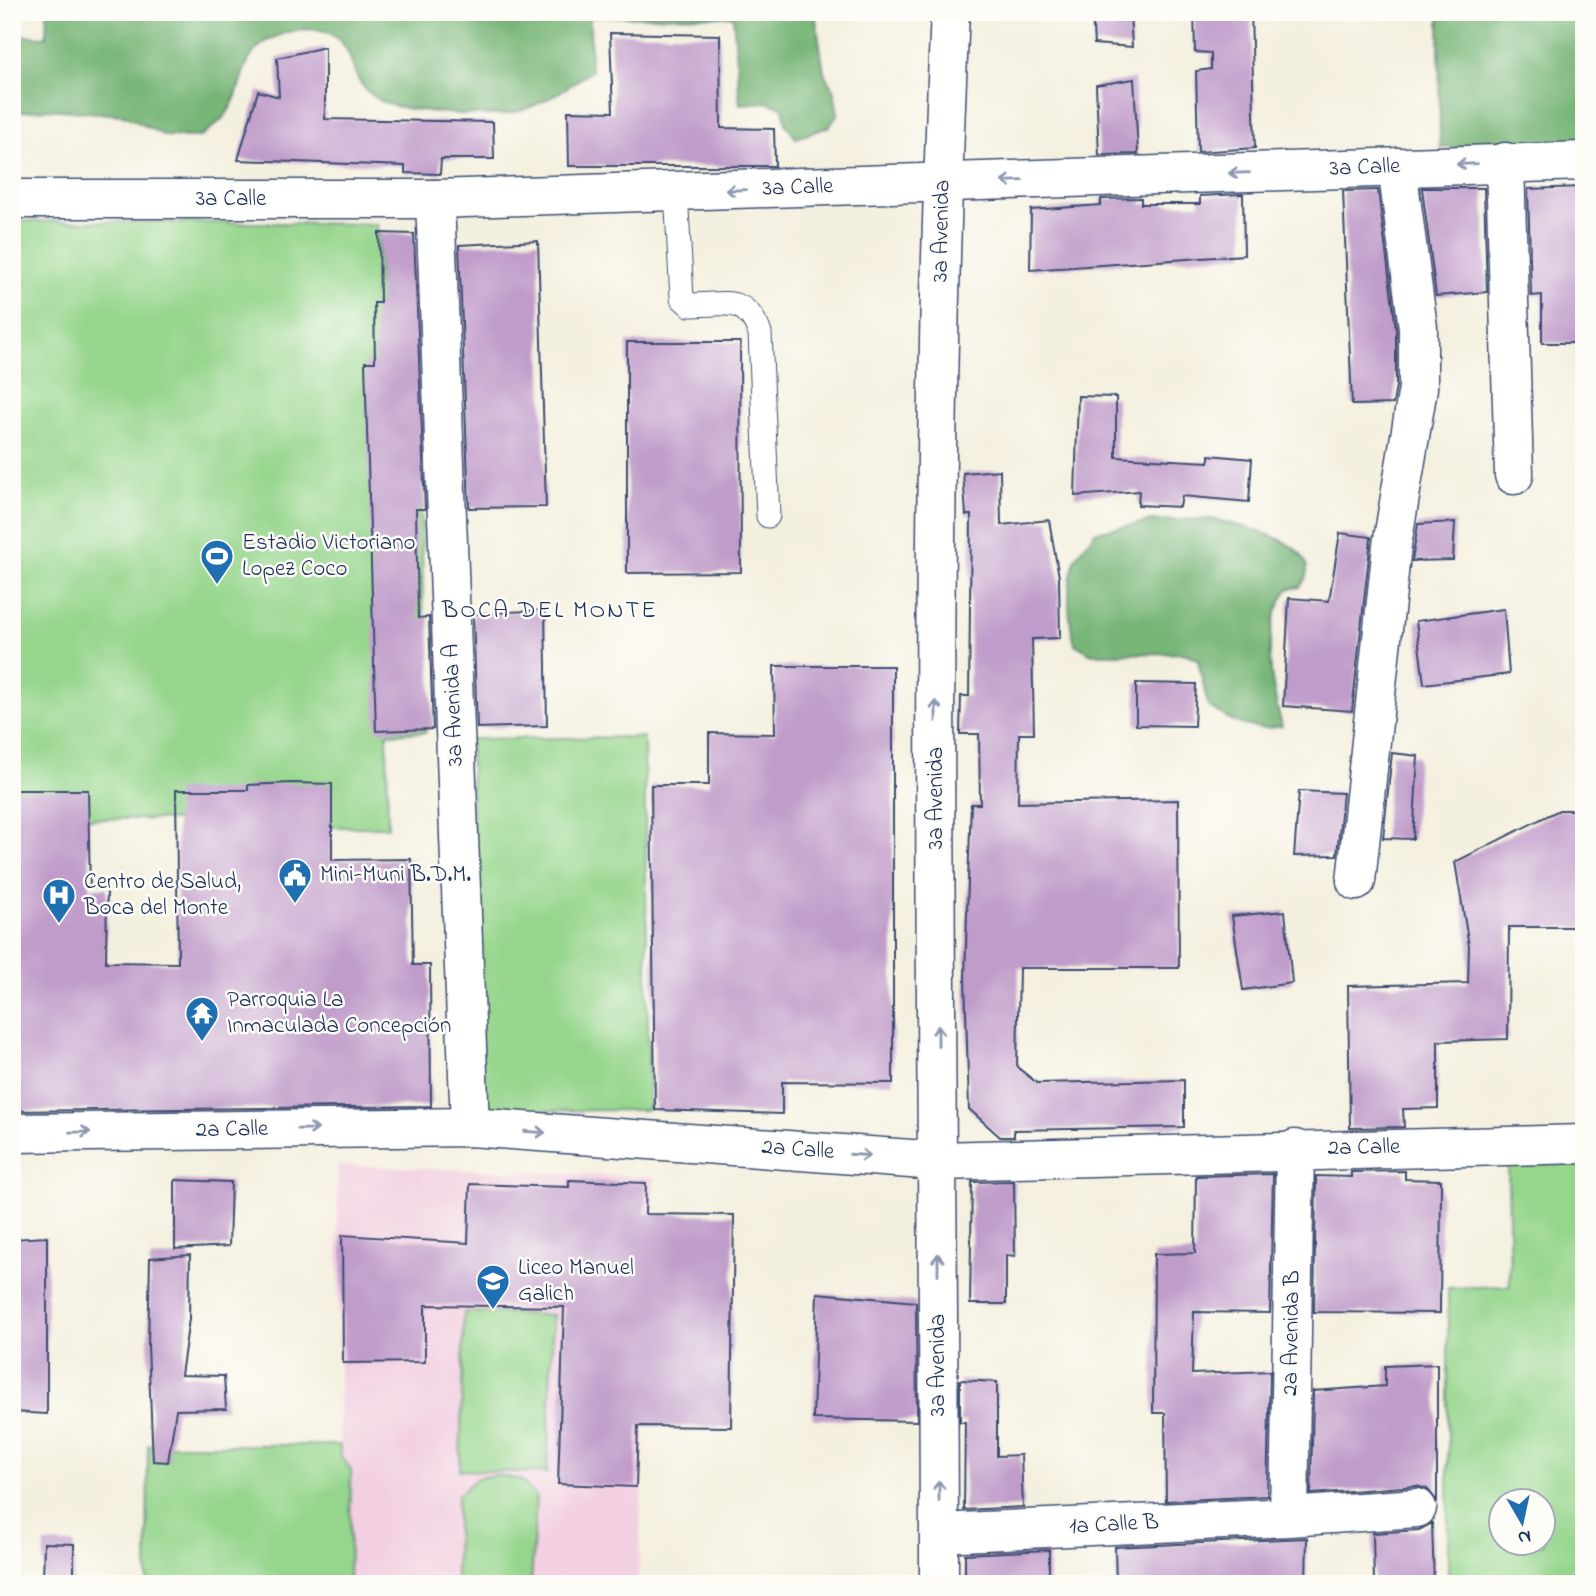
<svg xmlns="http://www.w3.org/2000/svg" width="1596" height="1596" viewBox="0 0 1596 1596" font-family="'Indie Flower',sans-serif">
<rect width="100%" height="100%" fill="#fdfcf7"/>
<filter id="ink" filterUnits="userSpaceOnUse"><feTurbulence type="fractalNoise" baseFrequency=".0143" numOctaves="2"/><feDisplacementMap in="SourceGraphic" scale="14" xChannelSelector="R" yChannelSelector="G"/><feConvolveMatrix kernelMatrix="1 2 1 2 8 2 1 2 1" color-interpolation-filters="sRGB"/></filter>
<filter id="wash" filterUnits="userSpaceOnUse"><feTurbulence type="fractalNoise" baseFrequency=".00686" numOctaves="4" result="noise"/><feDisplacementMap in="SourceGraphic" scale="28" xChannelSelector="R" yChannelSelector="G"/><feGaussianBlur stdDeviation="1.57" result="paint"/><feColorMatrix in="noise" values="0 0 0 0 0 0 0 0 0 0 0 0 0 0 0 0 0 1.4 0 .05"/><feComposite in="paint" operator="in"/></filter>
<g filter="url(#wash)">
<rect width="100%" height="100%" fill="#f4f0df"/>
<path fill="#f2cfe1" d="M337 1165 654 1177 638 1584H349L351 1470 340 1455Z"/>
<path fill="#95d58c" stroke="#588275" stroke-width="2" fill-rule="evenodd" d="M12 221 377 224 380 285H416L426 732 387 734 388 827H251V821L12 817Z
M644 737 649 1110 480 1111 470 739Z
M1584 1161V1584H1448V1288L1510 1286 1508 1163ZM1502 1502H1544V1544H1502Z
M464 1312 553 1315 547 1473 460 1470Z
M148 1445H340V1455L351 1470 349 1584H147Z
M496 1475 521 1480 536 1496 531 1584H456L457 1496 477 1478Z"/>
<path fill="#78b678" stroke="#4a726b" stroke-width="2" d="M47 12H815L824 73 834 91 838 114 829 127 796 138 786 125 783 107 765 102 740 104 733 16 590 17 591 71C567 88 540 107 511 113 490 118 397 112 379 100 346 79 358 58 339 40 321 22 288 30 269 40 237 57 245 91 225 116 218 124 208 130 201 137L165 136 124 115 47 109 12 113V35L46 37Z
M1439 12H1584V142L1440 148Z
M1211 519C1236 524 1334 544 1300 587L1288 589C1260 630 1270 682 1282 726 1254 733 1231 722 1208 706L1198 660 1185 653 1092 654 1075 644C1068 618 1066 586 1075 560 1079 550 1089 541 1095 532L1151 521Z"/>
<g id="blocks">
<path fill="#c09cca" d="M1092 12H1130L1132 47 1094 44Z
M1194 12H1251L1255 148 1198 152 1196 71 1211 69V53L1195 52Z
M610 33 720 35 721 128 774 129 775 166H569L568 111 613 112Z
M325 47V119L493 122 494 159H441L440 174 405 173V166L238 160 258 91 279 97 277 58Z
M1134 79 1138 154 1099 155 1096 85Z
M1581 187 1582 343H1542V295L1531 296 1528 189Z
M1422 188H1484L1487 292 1436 296Z
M1378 190 1396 329V386L1393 404 1352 405 1343 191Z
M1243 194 1244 255 1030 270 1031 210 1101 205V199L1141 198V204H1200V196Z
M379 233 414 234 425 509H416L418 618 429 617 433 729 376 731 365 362H375L374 303H380Z
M538 241 546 507 469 508 459 245Z
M627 342H740L741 572 627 573Z
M1078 396 1116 397V457L1209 462V455L1252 459 1249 502 1182 496 1180 507 1138 505 1139 491 1075 496Z
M1000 470 1001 525 1049 520 1059 577 1060 638 1032 639 1034 734H1019L1018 803 1178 800 1179 968H1019L1017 1067 1037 1083 1184 1080V1127L1014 1130V1137H1000L969 1109 965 978 968 881 971 804H980L979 734H960L961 696H969L971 515H966L963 473Z
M1455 522 1453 560 1412 561 1418 524Z
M1340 533 1371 537 1352 711 1283 706 1289 598 1329 601Z
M1504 609 1509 674 1424 684 1416 621Z
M545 610 547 726 477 728 473 614Z
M774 666H893V1083L782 1082V1114L655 1110 651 785H709V733L775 734Z
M1136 683 1196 684 1194 726 1136 725Z
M1392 753 1418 756 1413 839 1383 838Z
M291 783 332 784V860L411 859 413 965H430L431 1106 12 1111V790H88L90 888H107L106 962 178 963 176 790H248V785Z
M1299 791 1343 793 1337 855 1294 856Z
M1559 810H1584V927H1509L1508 1039 1438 1041V1108L1403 1109 1404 1127 1350 1128 1348 986 1468 983 1469 946 1455 862Z
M1285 911 1292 983 1243 990 1232 916Z
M1405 1171V1179L1441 1180 1440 1313 1314 1312 1316 1176 1351 1177V1172Z
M1273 1174 1270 1313 1194 1312 1192 1374 1270 1371 1267 1496 1166 1501 1165 1413H1153L1154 1254 1195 1253 1196 1176Z
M175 1180 231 1182 229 1246 175 1249Z
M569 1180 646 1183 645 1214 734 1215 731 1427 638 1426 636 1487 558 1484 564 1307 425 1305V1362L343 1363 342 1235 468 1243 470 1184 569 1187Z
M1014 1181 1015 1256 1006 1255V1304H970L972 1182Z
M47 1237V1414L12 1412V1239Z
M190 1255 189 1319 181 1375 224 1376 226 1409 176 1410 168 1462 153 1461 148 1346 150 1258Z
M817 1293 916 1302 917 1421 813 1419Z
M1437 1364V1501L1427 1489 1416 1486 1311 1494 1313 1391 1385 1386V1366Z
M960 1380 997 1382V1456L1021 1455 1023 1507 964 1510 965 1422H960Z
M1432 1523 1434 1584H1374L1373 1533 1419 1530Z
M1307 1538 1306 1584H1116L1115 1547Z
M44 1543 74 1544V1584H43Z
M1049 1550V1584H965V1554Z"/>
</g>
</g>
<g filter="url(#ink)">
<use href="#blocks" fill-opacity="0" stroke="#3c4c71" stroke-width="2"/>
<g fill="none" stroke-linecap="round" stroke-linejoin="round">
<defs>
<path id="service" d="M676 192 682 298 690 305C725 305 745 294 760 333L768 516"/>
<path id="minor" d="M1505 162 1514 475
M435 199 470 1127
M1356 881 1392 545 1418 388V328L1397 167
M1289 1517 1295 1149
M939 1533 1289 1517 1417 1508
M939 1584C939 1060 925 535 950 12"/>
<path id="tertiary" d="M12 199H435L1584 161
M12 1133 470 1127 938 1161 1584 1144"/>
</defs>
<use href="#service" stroke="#3c4c71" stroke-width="25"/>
<use href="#minor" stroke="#3c4c71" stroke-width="41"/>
<use href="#tertiary" stroke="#3c4c71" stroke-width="41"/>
<use href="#service" stroke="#fff" stroke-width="23"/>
<use href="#minor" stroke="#fff" stroke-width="38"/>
<use href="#tertiary" stroke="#fff" stroke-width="38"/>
</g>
<defs><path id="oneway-shaft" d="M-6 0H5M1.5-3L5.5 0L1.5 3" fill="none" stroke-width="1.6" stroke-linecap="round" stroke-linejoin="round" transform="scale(1.75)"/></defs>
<g stroke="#8d97ae">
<use href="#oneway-shaft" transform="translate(1467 164) rotate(178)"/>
<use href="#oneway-shaft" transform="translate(1239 173) rotate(178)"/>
<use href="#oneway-shaft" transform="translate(1012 181) rotate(178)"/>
<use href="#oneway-shaft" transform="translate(736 190) rotate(178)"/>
<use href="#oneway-shaft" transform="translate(936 711) rotate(-90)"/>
<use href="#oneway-shaft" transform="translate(938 1036) rotate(-90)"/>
<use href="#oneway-shaft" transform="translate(308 1129) rotate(-1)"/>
<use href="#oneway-shaft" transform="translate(80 1132) rotate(-1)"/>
<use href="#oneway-shaft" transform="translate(535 1132) rotate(4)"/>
<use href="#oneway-shaft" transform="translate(860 1155) rotate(4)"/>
<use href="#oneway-shaft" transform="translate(938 1264) rotate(-90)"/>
<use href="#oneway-shaft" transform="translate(939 1491) rotate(-90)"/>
</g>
</g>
<defs>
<symbol id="stadium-pin" viewBox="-11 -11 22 30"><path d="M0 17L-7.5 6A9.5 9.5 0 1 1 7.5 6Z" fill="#1f6fb2" stroke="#fdfcf7"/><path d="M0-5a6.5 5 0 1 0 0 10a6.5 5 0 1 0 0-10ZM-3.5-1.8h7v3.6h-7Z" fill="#fff"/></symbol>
<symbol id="civic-pin" viewBox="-11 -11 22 30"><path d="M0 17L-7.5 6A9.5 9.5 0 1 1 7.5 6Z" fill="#1f6fb2" stroke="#fdfcf7"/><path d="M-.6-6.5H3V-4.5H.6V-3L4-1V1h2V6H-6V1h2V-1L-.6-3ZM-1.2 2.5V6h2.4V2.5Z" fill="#fff"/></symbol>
<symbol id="hospital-pin" viewBox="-11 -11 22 30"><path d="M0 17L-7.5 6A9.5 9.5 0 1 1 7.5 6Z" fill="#1f6fb2" stroke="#fdfcf7"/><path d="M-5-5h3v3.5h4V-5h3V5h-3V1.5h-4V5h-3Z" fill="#fff"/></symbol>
<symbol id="temple-pin" viewBox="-11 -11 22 30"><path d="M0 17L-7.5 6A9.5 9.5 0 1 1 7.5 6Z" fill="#1f6fb2" stroke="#fdfcf7"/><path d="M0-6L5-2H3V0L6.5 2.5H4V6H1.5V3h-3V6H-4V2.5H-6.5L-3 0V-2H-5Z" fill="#fff"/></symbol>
<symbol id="school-pin" viewBox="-11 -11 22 30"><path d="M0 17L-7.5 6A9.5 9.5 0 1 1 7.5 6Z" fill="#1f6fb2" stroke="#fdfcf7"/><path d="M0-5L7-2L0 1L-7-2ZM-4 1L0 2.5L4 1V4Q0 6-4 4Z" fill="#fff"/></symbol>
</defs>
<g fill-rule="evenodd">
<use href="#stadium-pin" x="198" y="537" width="38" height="52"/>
<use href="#civic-pin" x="276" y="856" width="38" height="52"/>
<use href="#hospital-pin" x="40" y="876" width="38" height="52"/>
<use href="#temple-pin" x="183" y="994" width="38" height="52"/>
<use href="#school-pin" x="474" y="1262" width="38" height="52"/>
</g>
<g text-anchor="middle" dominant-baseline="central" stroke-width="5" stroke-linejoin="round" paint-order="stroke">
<g font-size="23" fill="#1b2f5e" stroke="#fdfcf7">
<text transform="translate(1365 168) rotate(-2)">3a Calle</text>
<text transform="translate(798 188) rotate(-2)">3a Calle</text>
<text x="231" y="199">3a Calle</text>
<text transform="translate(942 231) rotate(-89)">3a Avenida</text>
<text transform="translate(454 705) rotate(-92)">3a Avenida A</text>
<text transform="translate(936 798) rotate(-90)">3a Avenida</text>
<text transform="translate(232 1130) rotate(-1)">2a Calle</text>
<text transform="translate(1364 1148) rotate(-1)">2a Calle</text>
<text transform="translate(798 1150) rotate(4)">2a Calle</text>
<text transform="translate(1292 1333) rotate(-89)">2a Avenida B</text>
<text transform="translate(938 1365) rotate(-90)">3a Avenida</text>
<text transform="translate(1114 1525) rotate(-3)">1a Calle B</text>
</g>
<g font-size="23" fill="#1b2f5e" stroke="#fdfcf7" text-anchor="start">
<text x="242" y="543">Estadio Victoriano<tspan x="242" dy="26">Lopez Coco</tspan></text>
<text x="320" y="875">Mini-Muni B.D.M.</text>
<text x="84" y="882">Centro de Salud,<tspan x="84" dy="26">Boca del Monte</tspan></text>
<text x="227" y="1000">Parroquia La<tspan x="227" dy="26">Inmaculada Concepción</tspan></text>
<text x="518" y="1268">Liceo Manuel<tspan x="518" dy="26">Galich</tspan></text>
</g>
<g font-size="24" letter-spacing="2" fill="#1b2f5e" stroke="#fdfcf7">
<text x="550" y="611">BOCA DEL MONTE</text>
</g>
</g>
<rect width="1596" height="1596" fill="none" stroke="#fdfcf7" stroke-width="42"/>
<g transform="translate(1522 1522) rotate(171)"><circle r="33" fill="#fdfcf7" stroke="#a3aaba" stroke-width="2"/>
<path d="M0-5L12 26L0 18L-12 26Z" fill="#1f6fb2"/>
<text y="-10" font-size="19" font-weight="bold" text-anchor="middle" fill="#1b2f5e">N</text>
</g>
</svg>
